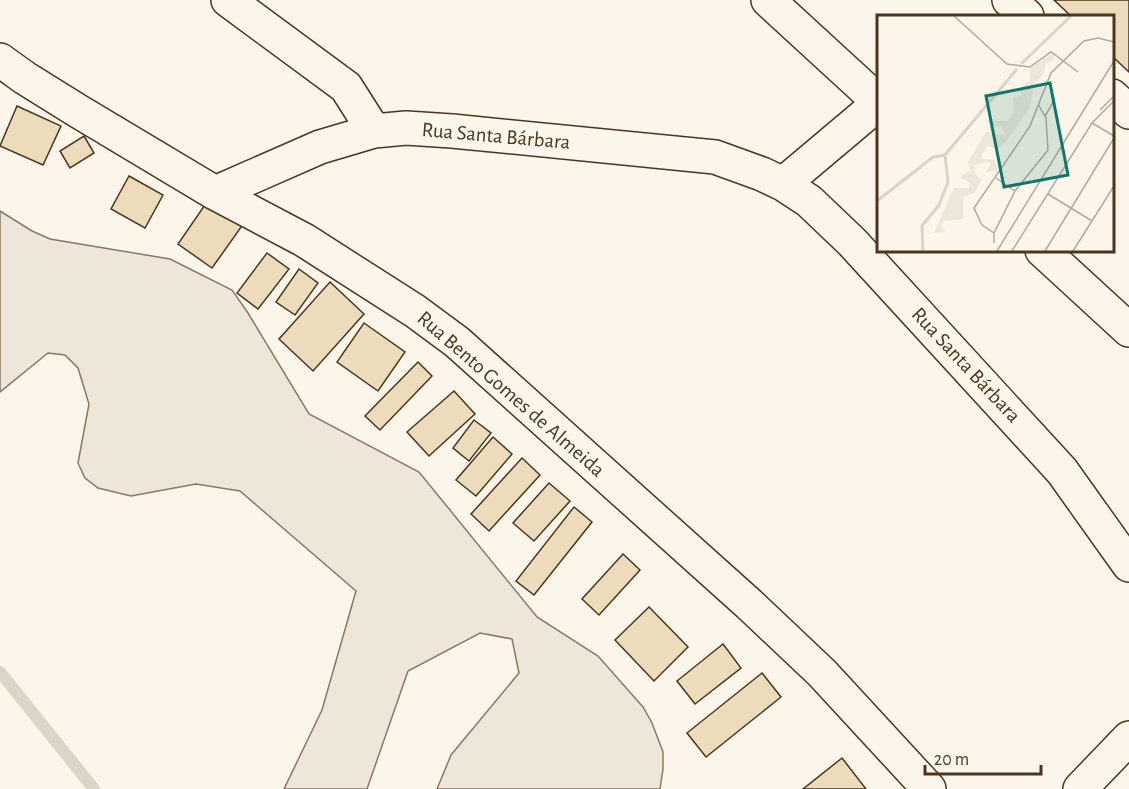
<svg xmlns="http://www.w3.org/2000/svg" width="1129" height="789" viewBox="0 0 1129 789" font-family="'Alegreya Sans',sans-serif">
<rect width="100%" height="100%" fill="#fbf6e9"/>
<path fill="#ede6d9" stroke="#887966" stroke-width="1.5" d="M0 211 32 231 50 239 170 259 232 290 248 313 309 414 419 472 537 617 598 656 643 707 652 723 663 752V769L660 789H437L451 755 519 673 512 639 480 633 408 671 367 789H284L322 710 356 591 240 491 196 484 131 496 98 488 85 478 78 463 89 404 78 368 65 355 48 353 0 392Z"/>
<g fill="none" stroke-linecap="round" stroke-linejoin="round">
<path stroke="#dcd4c6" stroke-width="12" d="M0 672 94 789"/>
</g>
<path fill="#ecdcbc" stroke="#4a3520" stroke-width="1.5" d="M1054 0H1129V72L1112 56V16H1071Z
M17 106 61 126 43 165 0 146Z
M84 136 94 153 70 168 60 151Z
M129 176 163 195 145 228 111 209Z
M209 199 244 223 212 268 178 244Z
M267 253 289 269 258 309 237 293Z
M299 269 318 283 295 315 276 302Z
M330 282 364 314 313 371 279 339Z
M364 323 405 352 378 391 337 362Z
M418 362 432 376 380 430 365 416Z
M454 391 475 414 429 456 407 432Z
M474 420 491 433 469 461 453 448Z
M493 437 512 454 476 496 456 480Z
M522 458 540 475 489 531 471 514Z
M549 483 570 501 534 541 513 523Z
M574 507 592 522 534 595 516 581Z
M623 554 640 570 599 615 582 599Z
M649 607 688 647 654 681 615 640Z
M723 644 741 668 695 704 677 681Z
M762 673 781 697 706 757 687 733Z
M842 758 866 789H803Z"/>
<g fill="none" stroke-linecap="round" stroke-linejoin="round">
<defs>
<path id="minor" d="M228 0 346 87 374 131
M0 60 25 78 78 111 215 193 304 240 415 311 457 342 749 604 822 673 929 789
M783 184 878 104
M215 193 320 147 374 131 406 128 452 131 715 157 762 174 783 184 809 201 852 242 1062 471 1129 565
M1080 789 1129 738"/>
<path id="tertiary" d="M1009 0 1027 16
M1112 96 1129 112"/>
<path id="trunk" d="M768 0 878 101
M1042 250 1129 330"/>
</defs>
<use href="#minor" stroke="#4a3520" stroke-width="36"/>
<use href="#tertiary" stroke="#4a3520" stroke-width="36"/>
<use href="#trunk" stroke="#4a3520" stroke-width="36"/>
<use href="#minor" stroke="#fbf6e9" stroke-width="33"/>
<use href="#tertiary" stroke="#fbf6e9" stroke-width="33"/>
<use href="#trunk" stroke="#fbf6e9" stroke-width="33"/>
</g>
<g text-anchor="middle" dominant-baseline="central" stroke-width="4.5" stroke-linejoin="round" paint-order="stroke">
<g font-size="21" fill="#4a3520" stroke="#fbf6e9">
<text transform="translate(496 136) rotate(5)">Rua Santa Bárbara</text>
<text transform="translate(966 365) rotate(47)">Rua Santa Bárbara</text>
<text transform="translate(511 394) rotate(41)">Rua Bento Gomes de Almeida</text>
</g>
</g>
<g transform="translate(877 15)">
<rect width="237" height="237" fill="#fbf6e9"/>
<path d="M177 38V45L169 49 165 62 157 68 153 92 129 127 121 134 111 131 105 139V144L118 145 121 155 109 157 114 149 110 147 98 150V159L105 165 97 178 86 182V204L67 206 64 212 68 216 57 218 77 173H92L93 168 83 162 93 156 91 147 109 117 129 120 125 112 113 110 110 105 131 106 137 96 136 83 145 80 141 74 153 65V53Z" fill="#ede6d9"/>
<path fill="none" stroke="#dcd4c6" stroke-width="3" d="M144 49 194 1M0 186 56 142 68 140 140 54M46 236 45 211 62 190 71 167 68 140"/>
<path fill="none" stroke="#b4a999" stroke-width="1.5" d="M77 1 130 49 153 52 174 37 201 57M223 95 237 81M168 101 178 84M215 108 237 121M119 163 138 176M171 179 215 206M117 218 105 210 97 193 153 111 174 58 207 26 221 23 237 27M117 228V218L138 176 171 135 169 103 161 89M120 236 237 46M135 236 215 108 237 86M168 236 237 123M196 236 237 171"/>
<path fill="#0f766e" fill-opacity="0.15" stroke="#0f766e" stroke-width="3" d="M173 68 191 160 127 172 109 81Z"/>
<rect width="237" height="237" fill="none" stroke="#4a3520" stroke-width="3"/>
</g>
<path d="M925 765v9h116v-9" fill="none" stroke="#4a3520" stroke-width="3"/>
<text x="934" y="765" font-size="18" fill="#4a3520" stroke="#fbf6e9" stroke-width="4.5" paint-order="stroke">20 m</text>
</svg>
